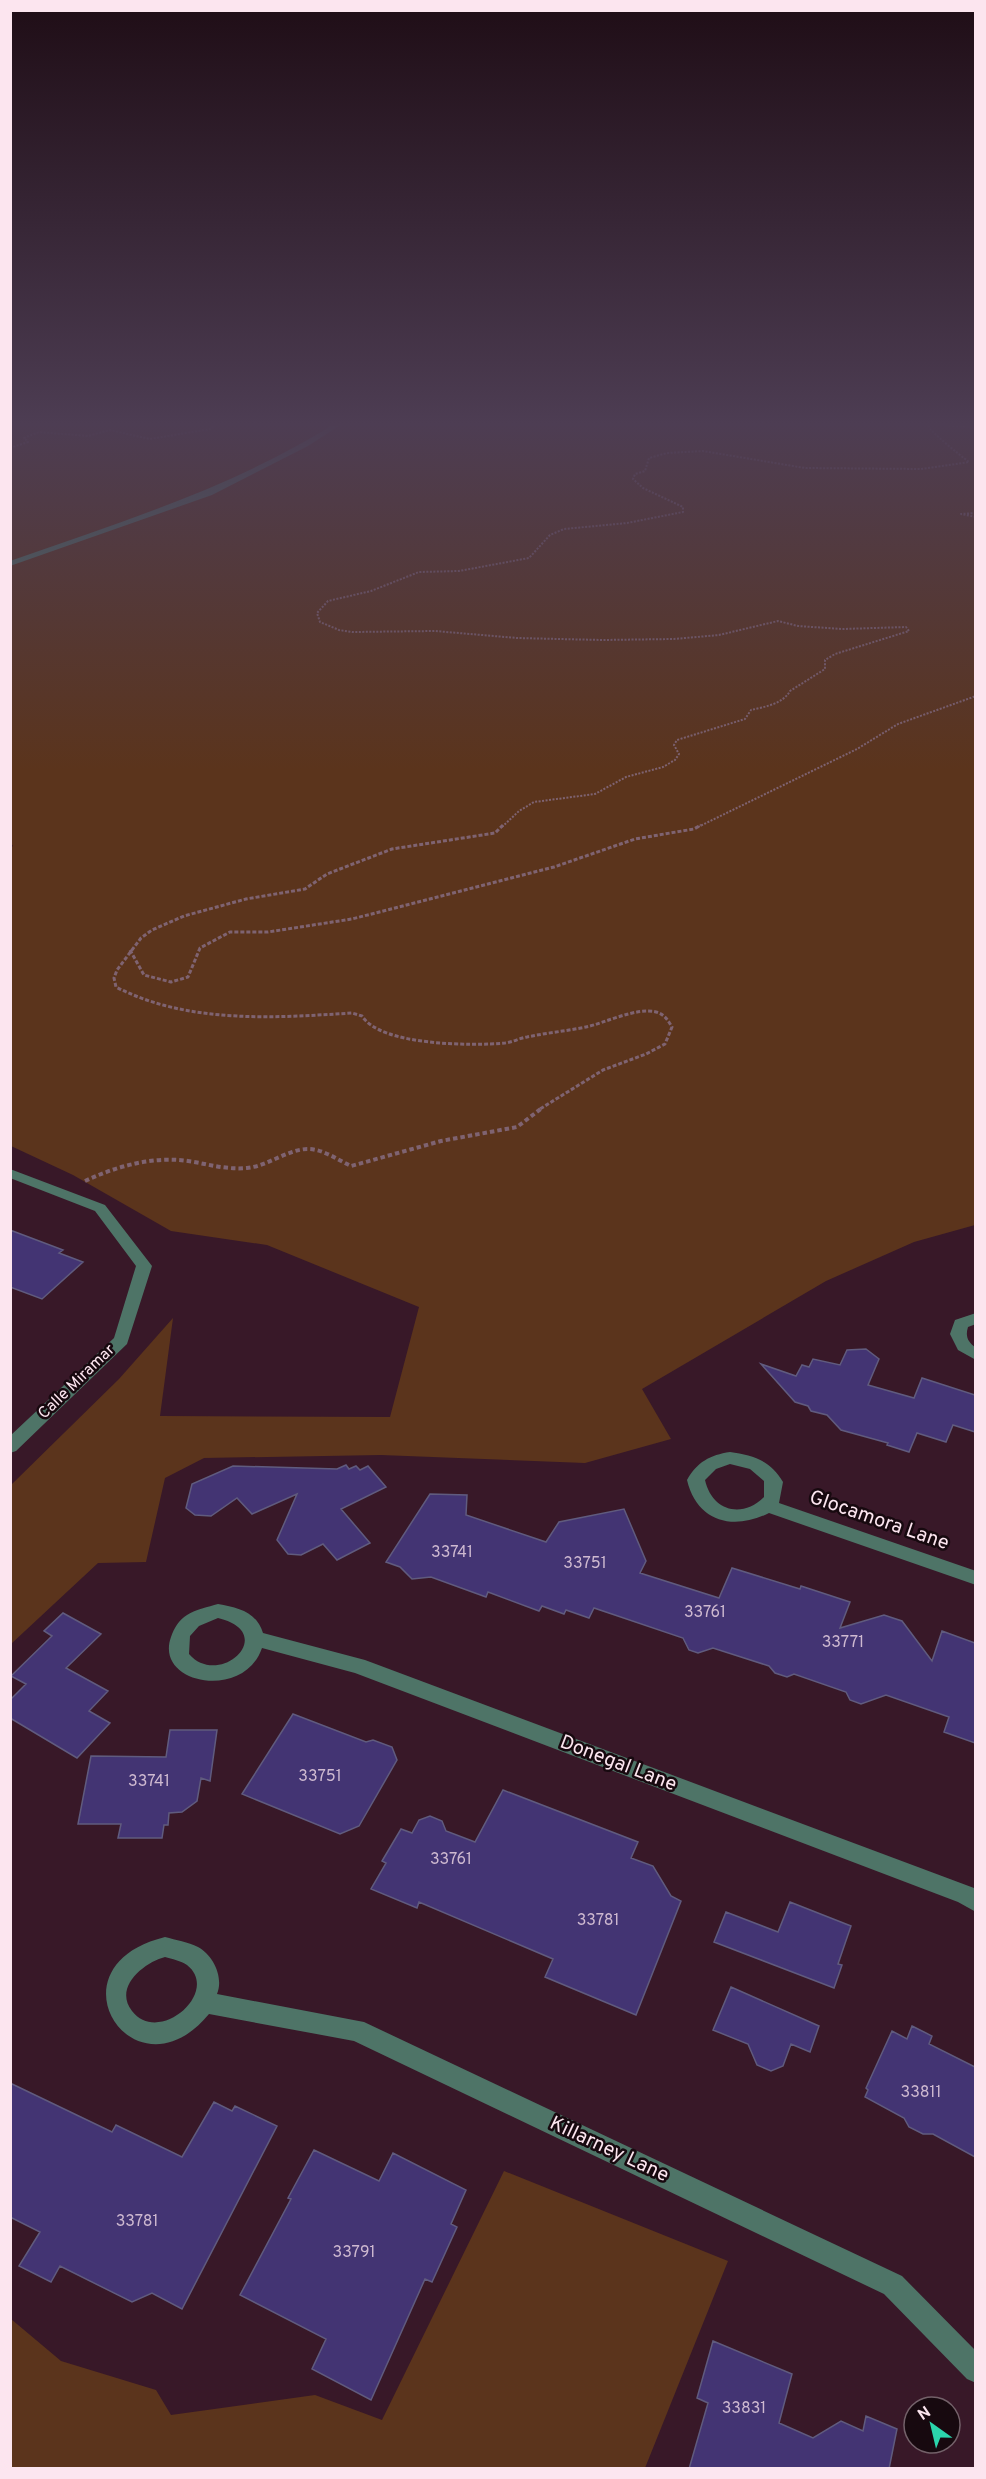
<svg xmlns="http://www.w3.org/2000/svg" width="986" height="2479" viewBox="0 0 986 2479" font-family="Overpass,sans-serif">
<rect width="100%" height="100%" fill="#381828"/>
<path fill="#5b341c" d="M11 424H975V1225L914 1242 826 1281 642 1389 671 1439 585 1463 381 1455 204 1458 165 1478 146 1562 98 1563 11 1644V1485L119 1379 173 1318 160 1416 390 1417 419 1307 267 1245 171 1231 73 1175 11 1146 10 848 13 846 10 842Z
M504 2171 728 2261 645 2468H11V2319L61 2361 156 2390 171 2415 315 2395 382 2420Z"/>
<path fill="#433473" stroke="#605b7e" stroke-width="1.5" d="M10 1230 63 1250 59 1253 83 1262 42 1299 10 1287Z
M866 1349 879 1359 868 1385 914 1398 922 1378 975 1395V1432L953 1425 946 1442 917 1433 909 1452 887 1445 888 1443 841 1430 827 1415 811 1411 808 1406 795 1402 761 1364 796 1376 802 1365 809 1367 813 1359 840 1365 847 1350Z
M346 1465 349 1469 356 1466 360 1470 368 1466 386 1487 341 1509 370 1543 337 1560 323 1544 301 1555 288 1554 277 1540 297 1494 252 1514 237 1498 211 1516 195 1515 186 1508 192 1484 233 1466 337 1469Z
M430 1494 467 1495 466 1515 546 1542 559 1522 624 1509 646 1561 640 1573 719 1598 732 1568 800 1589 801 1586 850 1602 840 1628 884 1615 902 1621 932 1661 942 1631 975 1643V1743L944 1732 949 1717 886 1695 861 1704 850 1700 846 1692 794 1674 787 1677 775 1673 769 1666 713 1648 698 1653 689 1650 683 1638 594 1608 589 1618 566 1610 564 1614 542 1606 539 1611 488 1592 486 1597 431 1577 412 1579 400 1567 386 1562Z
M63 1613 101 1634 66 1668 108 1691 89 1711 110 1723 77 1758 10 1718V1700L26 1684 11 1676 52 1636 44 1631Z
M293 1714 366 1742 373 1740 392 1747 397 1760 359 1826 340 1834 242 1794Z
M170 1730H217L210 1781 201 1778 197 1801 182 1812 169 1813 168 1825H164L162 1838H118L121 1824H78L91 1756 166 1757Z
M503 1790 638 1842 631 1858 653 1866 671 1896 681 1901 636 2015 545 1977 553 1959 419 1902 417 1908 371 1889 386 1863 382 1861 401 1829 412 1833 419 1820 430 1816 442 1821 446 1831 475 1842Z
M790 1902 851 1926 838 1964 842 1965 834 1988 714 1942 726 1912 778 1932Z
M731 1987 819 2026 810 2052 791 2044 783 2066 771 2071 757 2065 748 2044 713 2030Z
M912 2026 932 2036 929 2044 975 2067V2157L933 2134H923L909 2127 904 2118 865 2097 868 2090 866 2088 892 2031 907 2039Z
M10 2083 112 2132 116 2125 182 2157 214 2102 232 2111 235 2106 277 2126 182 2309 152 2293 132 2302 60 2266 51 2282 19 2266 40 2232 10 2217Z
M314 2150 379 2181 393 2153 466 2190 451 2224 457 2227 432 2282 425 2279 371 2400 312 2369 326 2339 240 2295 291 2199 288 2198Z
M713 2341 792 2374 779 2423 813 2438 841 2421 863 2431 866 2416 897 2429 889 2469H689L708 2403 697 2398Z"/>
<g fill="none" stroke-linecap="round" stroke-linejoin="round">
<path stroke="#7f6371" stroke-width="2" stroke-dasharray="2 1.5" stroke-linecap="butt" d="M935 424 976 428
M10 448 28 442 24 438 39 432 88 436 110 430 150 439 210 429 217 424
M976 513 961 514 976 517
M502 827 519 811 534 802 595 794 626 777 663 767 675 760 679 754 674 745 677 740 745 719 751 710C764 707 783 704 790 691L825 669V660L835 654 909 631 906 627 842 629 798 626 778 621 719 635 674 639 602 640 517 638 435 631 352 632 339 630 320 622 317 613 328 601 371 591 419 572 459 571 529 558 550 535 564 529 627 523 683 512V507L643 488 633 479 635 474 645 471 649 458 667 453 703 451 805 468 921 469 969 462C960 455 930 432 927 424
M698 827 857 749 898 724 976 696"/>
<path stroke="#7f6371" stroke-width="3" stroke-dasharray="4 2" stroke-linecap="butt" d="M503 825 495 833 392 849 327 874 305 889 246 899 184 916 152 930 141 938 117 970 114 978 116 987C188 1024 273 1018 352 1013L362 1016C381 1046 472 1046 505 1043 513 1042 520 1038 527 1037 546 1033 566 1031 586 1027 605 1023 636 1007 656 1012 664 1014 668 1020 672 1027L665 1044 646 1054 603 1070 540 1109
M130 950 144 975 171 982 188 977 200 948 230 932H268L352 919 554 867 635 839 694 829 701 825"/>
<path stroke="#7f6371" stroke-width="4" stroke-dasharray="4.5 3" stroke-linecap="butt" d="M85 1181C117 1166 153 1156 188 1161 208 1164 226 1170 247 1168 268 1166 288 1149 308 1149 323 1149 338 1160 351 1166L441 1141 517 1127 542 1108"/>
<path fill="#4e7467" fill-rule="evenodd" d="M334 424H342L308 446 212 495 10 566V561C121 522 234 487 334 424Z"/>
<path fill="#4e7467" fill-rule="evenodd" d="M976 1313V1324L968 1327C965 1337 968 1342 976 1348V1360L958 1350 950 1334 955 1320Z
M730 1452C753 1455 771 1461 783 1482L779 1503 976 1571V1585L769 1513C733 1531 697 1522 687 1480 697 1462 710 1455 730 1452ZM730 1464 750 1469 764 1481V1497C742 1519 712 1511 705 1480L716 1469Z
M218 1604C238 1608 256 1611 263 1633L365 1660 974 1888 976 1912 958 1902 355 1673 262 1648C244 1701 154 1684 171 1637 174 1628 179 1620 187 1615 196 1609 208 1607 218 1604ZM218 1618C280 1633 219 1689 189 1654L190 1636 199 1626Z
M165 1937C176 1940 188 1942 198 1947 213 1955 224 1977 217 1994L364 2022 902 2276 976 2351V2383L967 2379 884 2294 354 2041 209 2014C135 2104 44 1967 165 1937ZM165 1957C172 1959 181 1961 187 1965 221 1992 159 2046 132 2011 113 1987 145 1962 165 1957Z"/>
<path fill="#4e7467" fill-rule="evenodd" d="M10 1169 105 1205 152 1266 127 1344 16 1451 10 1453V1436L114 1338 136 1266 95 1211 10 1178Z"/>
</g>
<linearGradient id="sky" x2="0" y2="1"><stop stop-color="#1f0d16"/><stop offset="0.55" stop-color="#4d3d53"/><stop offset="1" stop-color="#4d3d53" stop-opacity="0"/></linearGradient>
<rect width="986" height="771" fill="url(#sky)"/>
<g text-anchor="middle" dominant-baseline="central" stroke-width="5" stroke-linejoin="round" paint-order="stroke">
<g font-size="16" fill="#fce5ef" stroke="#17090f">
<text transform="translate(77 1382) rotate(-44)">Calle Miramar</text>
</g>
<g font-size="16" fill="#ceb9d0">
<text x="452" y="1553">33741</text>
<text x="585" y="1564">33751</text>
<text x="705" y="1613">33761</text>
<text x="843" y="1643">33771</text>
<text x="320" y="1777">33751</text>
<text x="149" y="1782">33741</text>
<text x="451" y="1860">33761</text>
<text x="598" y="1921">33781</text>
<text x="921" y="2093">33811</text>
<text x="137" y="2222">33781</text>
<text x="354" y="2253">33791</text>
<text x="744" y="2409">33831</text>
</g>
<g font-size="20" fill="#fce5ef" stroke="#17090f">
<text transform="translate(879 1521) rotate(19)">Glocamora Lane</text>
<text transform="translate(618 1764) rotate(21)">Donegal Lane</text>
<text transform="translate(609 2150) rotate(25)">Killarney Lane</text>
</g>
</g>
<rect width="986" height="2479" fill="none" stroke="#fce5ef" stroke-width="24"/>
<g transform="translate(932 2425) rotate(326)"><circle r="28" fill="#17090f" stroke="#736169" stroke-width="1.5"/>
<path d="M0-4.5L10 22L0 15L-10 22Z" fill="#2bd5ac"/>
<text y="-9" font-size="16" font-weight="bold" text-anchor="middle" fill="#fce5ef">N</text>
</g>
</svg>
